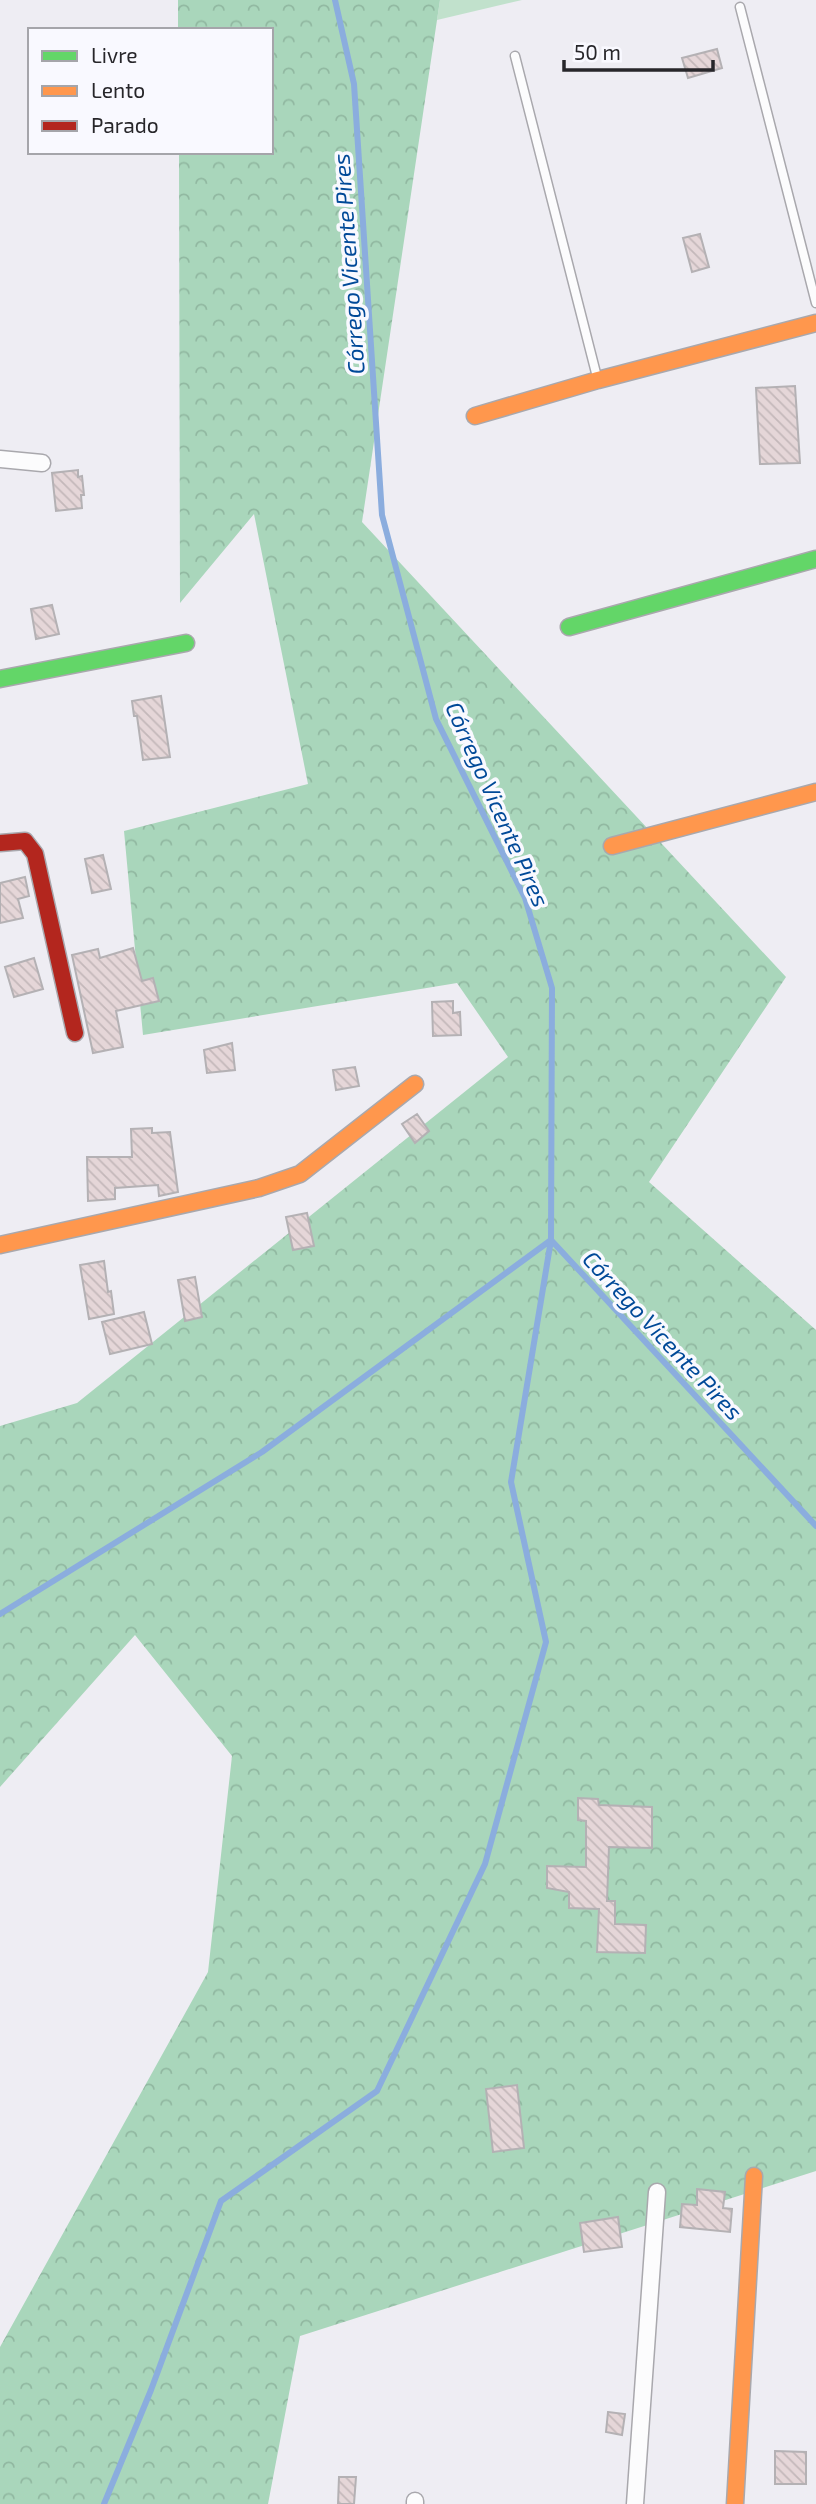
<svg xmlns="http://www.w3.org/2000/svg" width="816" height="2504" viewBox="0 0 816 2504" font-family="'Exo 2',sans-serif">
<defs>
<pattern id="forest-crowns" width="20" height="18" patternUnits="userSpaceOnUse" patternTransform="scale(1.75)"><rect width="20" height="18" fill="#a9d6bb"/><path d="M2 6a3 3 0 1 1 6 0M12 15a3 3 0 1 1 6 0" fill="none" stroke="#91b8a1"/></pattern>
<pattern id="building-back-hatch" width="6" height="6" patternUnits="userSpaceOnUse" patternTransform="scale(1.75)"><rect width="6" height="6" fill="#e5d6d8"/><path d="M-1 5l2 2M0 0l6 6M5-1l2 2" fill="none" stroke="#c4b8ba"/></pattern>
</defs>
<rect width="100%" height="100%" fill="#eeedf3"/>
<path fill="#c1e1cc" d="M440 0H522L437 20Z"/>
<path fill="url(#forest-crowns)" d="M178 0H440L362 522 786 977 649 1182 816 1330V2171L300 2336 268 2504H0V2347L208 1972 232 1756 135 1635 0 1787V1426L77 1403 508 1057 457 983 143 1035 124 831 308 784 254 514 180 603 179 152H271V30H178Z"/>
<g fill="none" stroke-linecap="round" stroke-linejoin="round">
<path stroke="#8badde" stroke-width="6" d="M335 0 354 84 382 515 436 719 525 898 552 988 551 1240 816 1526
M0 1614 262 1452 551 1240
M104 2504 151 2390 221 2201 377 2091 485 1864 546 1642 511 1482 551 1240"/>
</g>
<path fill="url(#building-back-hatch)" stroke="#b4b1b4" stroke-width="2" d="M717 49 722 68 688 78 682 58Z
M700 234 709 267 692 272 683 238Z
M795 386 800 463 760 464 756 388Z
M78 470V477L82 476 84 495H81L82 508 56 511 52 473Z
M52 605 59 634 36 639 31 609Z
M161 696 170 757 143 760 137 716H134L132 701Z
M103 855 111 889 92 893 85 859Z
M25 877 29 896 18 899 23 918 0 923V883Z
M133 948 142 981 153 978 159 1001 116 1011 123 1047 93 1053 72 955 98 949 100 958Z
M34 958 43 989 14 997 5 967Z
M453 1001V1013L460 1012 461 1035 433 1036 432 1002Z
M232 1043 235 1070 207 1073 204 1050Z
M355 1067 359 1086 336 1090 333 1070Z
M417 1114 429 1131 415 1143 402 1124Z
M152 1128V1133L170 1132 178 1192 159 1196 158 1185 115 1188V1199L88 1201 87 1157H132L131 1129Z
M307 1213 314 1246 293 1250 286 1217Z
M104 1261 108 1292 111 1291 114 1314 89 1319 80 1265Z
M195 1277 202 1317 185 1321 178 1280Z
M144 1312 152 1344 110 1354 102 1322Z
M578 1798 598 1799 599 1805 652 1807V1848L609 1847 607 1901H615V1924L646 1925 645 1953 597 1952 599 1909 569 1908V1892L547 1888V1866L586 1867V1821L578 1820Z
M517 2085 524 2148 493 2152 486 2089Z
M697 2189 725 2192 723 2208 732 2209 730 2232 680 2227 682 2204 697 2205Z
M618 2217 622 2247 584 2252 580 2223Z
M608 2412 625 2414 622 2435 606 2432Z
M775 2451 806 2452V2484H775Z
M339 2477H356L354 2504H338Z"/>
<g fill="none" stroke-linecap="round" stroke-linejoin="round">
<defs>
<path id="lane" d="M740 7 816 303
M515 56 597 377"/>
<path id="street" d="M0 459 42 463
M415 2504V2501
M635 2504 657 2192"/>
<path id="fast" d="M569 627 816 559
M0 679 186 643"/>
<path id="slow" d="M475 416 598 380 816 323
M612 846 816 792
M0 1245 259 1188 300 1174 415 1084
M735 2504 754 2176"/>
<path id="jam" d="M0 843 25 841 35 854 75 1033"/>
</defs>
<use href="#lane" stroke="#a9a8ad" stroke-width="11"/>
<use href="#street" stroke="#a9a8ad" stroke-width="19"/>
<use href="#fast" stroke="#a9a8ad" stroke-width="19"/>
<use href="#slow" stroke="#a9a8ad" stroke-width="19"/>
<use href="#jam" stroke="#a9a8ad" stroke-width="19"/>
<use href="#lane" stroke="#fcfcfd" stroke-width="8"/>
<use href="#street" stroke="#fcfcfd" stroke-width="16"/>
<use href="#fast" stroke="#63d668" stroke-width="16"/>
<use href="#slow" stroke="#ff974d" stroke-width="16"/>
<use href="#jam" stroke="#b3261e" stroke-width="16"/>
</g>
<g text-anchor="middle" dominant-baseline="central" stroke-width="7" stroke-linejoin="round" paint-order="stroke">
<g font-size="23" font-style="italic" fill="#004998" stroke="#f9f9ff">
<text transform="translate(348 264) rotate(-94)">Córrego Vicente Pires</text>
<text transform="translate(498 804) rotate(66)">Córrego Vicente Pires</text>
<text transform="translate(663 1335) rotate(47)">Córrego Vicente Pires</text>
</g>
</g>
<rect x="28" y="28" width="245" height="126" fill="#f9f9ff" stroke="#a5a5aa" stroke-width="2"/>
<rect x="42" y="51" width="35" height="10" fill="#63d668" stroke="#a5a5aa" stroke-width="2"/>
<text x="91" y="63" font-size="21" fill="#27262a">Livre</text>
<rect x="42" y="86" width="35" height="10" fill="#ff974d" stroke="#a5a5aa" stroke-width="2"/>
<text x="91" y="98" font-size="21" fill="#27262a">Lento</text>
<rect x="42" y="121" width="35" height="10" fill="#b3261e" stroke="#a5a5aa" stroke-width="2"/>
<text x="91" y="133" font-size="21" fill="#27262a">Parado</text>
<path d="M564 60v10h149v-10" fill="none" stroke="#27262a" stroke-width="3.5"/>
<text x="574" y="60" font-size="21" fill="#27262a" stroke="#f9f9ff" stroke-width="5" paint-order="stroke">50 m</text>
</svg>
